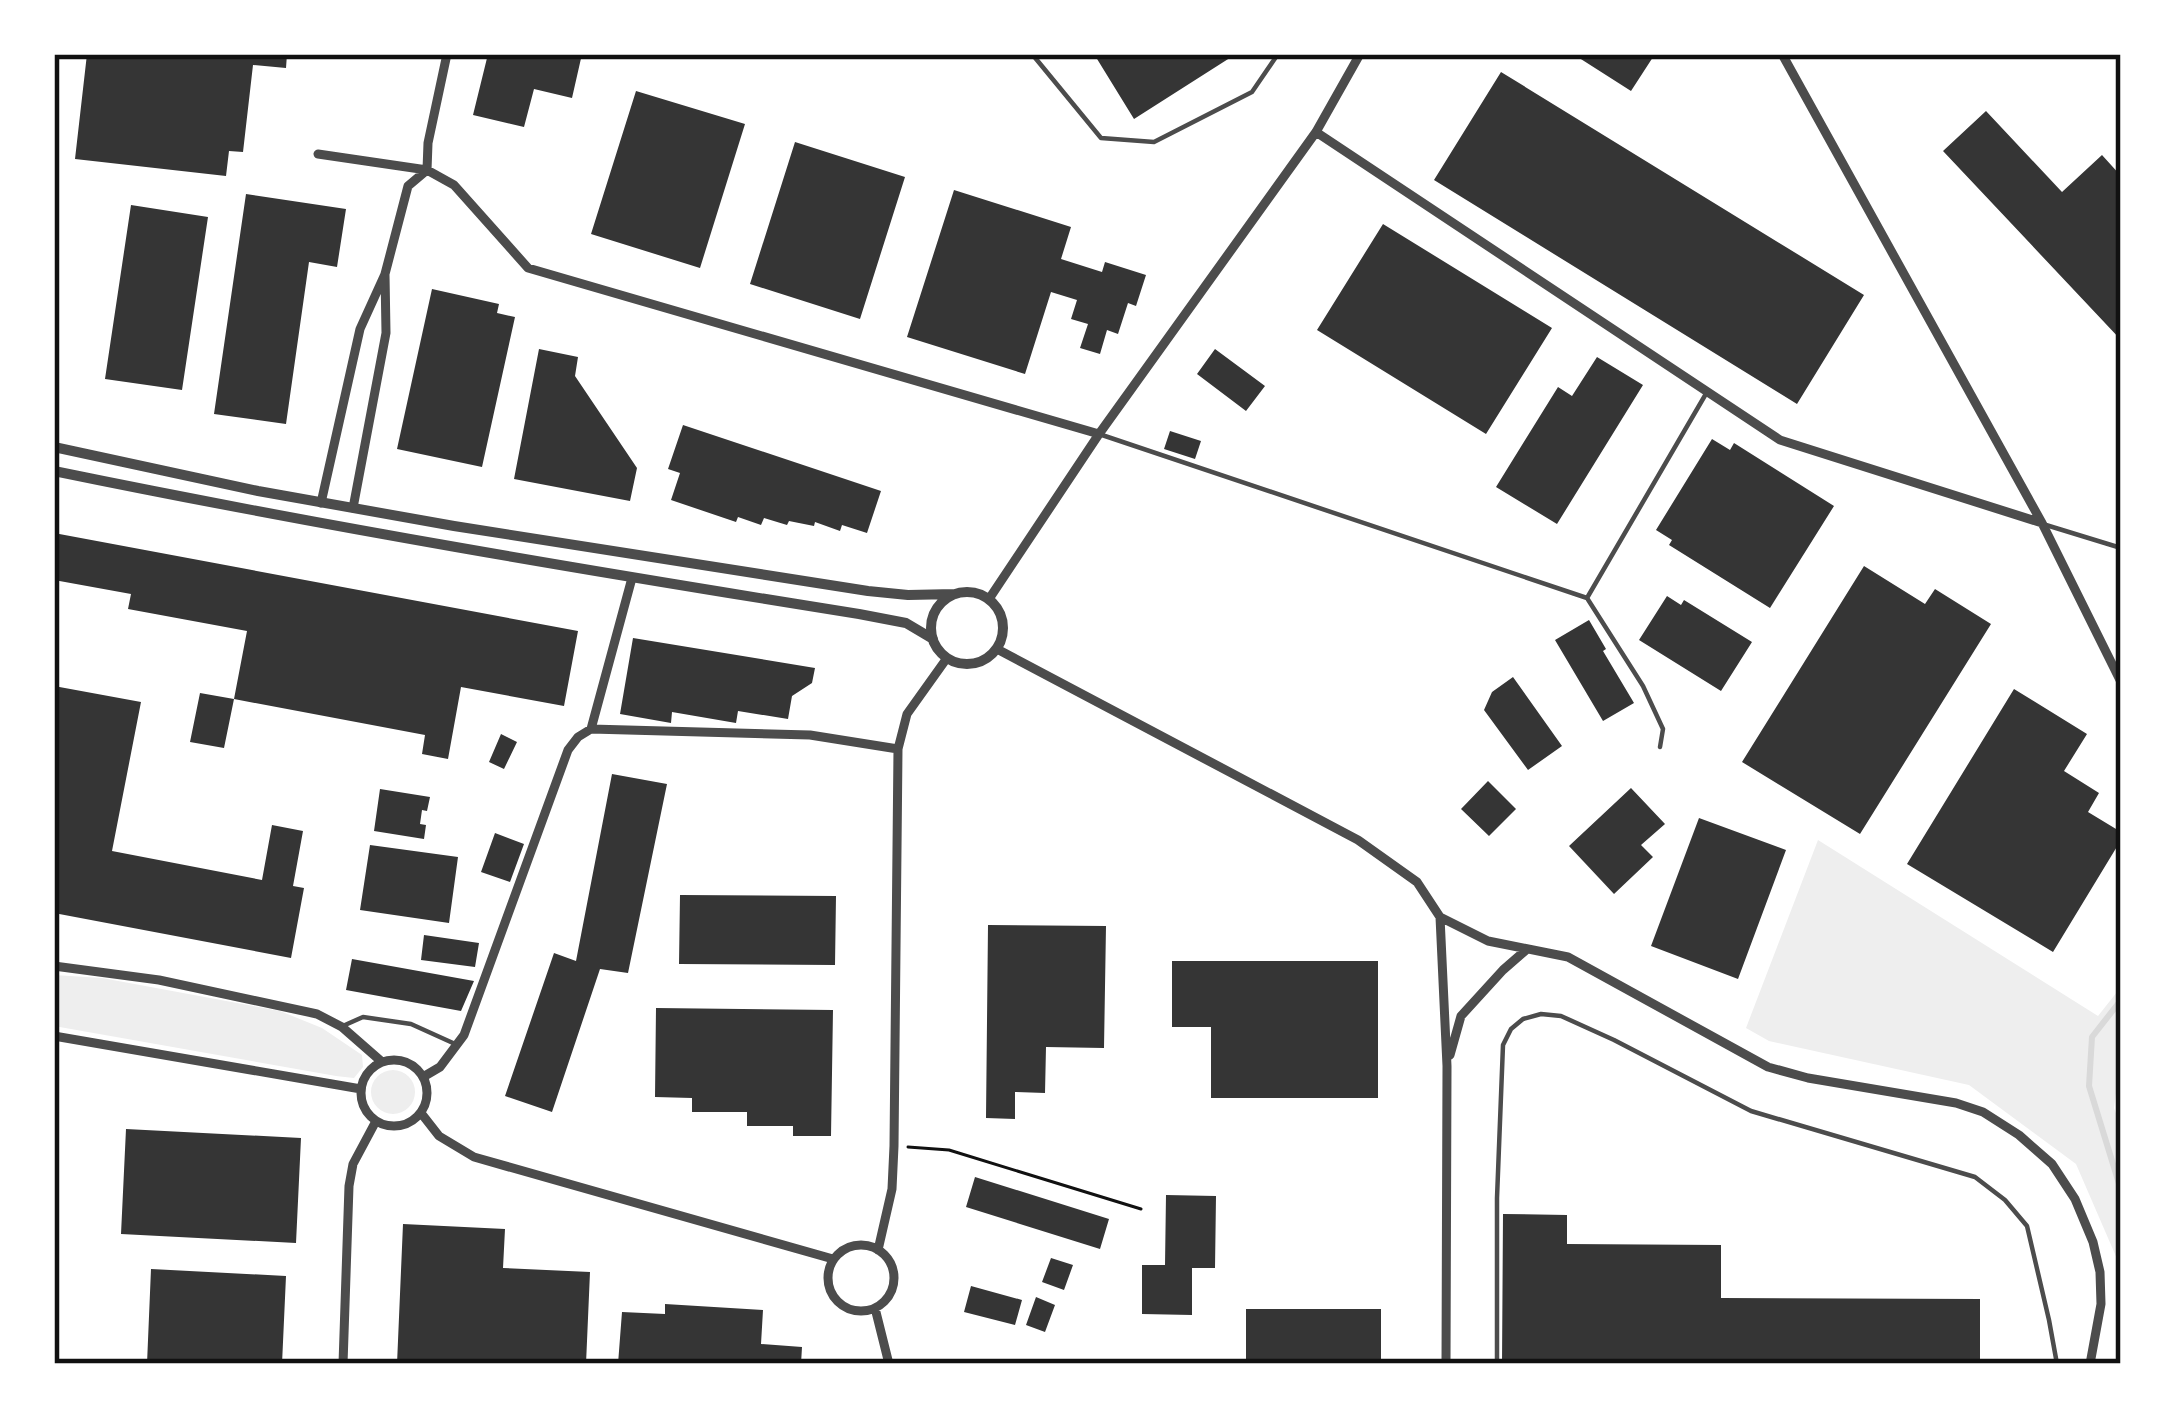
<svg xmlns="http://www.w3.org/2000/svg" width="2175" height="1418" viewBox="0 0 2175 1418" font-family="'Titillium Web',sans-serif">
<rect width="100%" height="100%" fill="#fff"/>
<path fill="#eee" d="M1818 840 2098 1016 2121 987V1056L2114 1108 2121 1127V1268L2076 1164 1969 1085 1769 1041 1746 1028Z
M54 975 102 978 280 1011 322 1028 362 1055 363 1067 354 1078 336 1076 54 1026Z
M371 1092a22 22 0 1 1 44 0a22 22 0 1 1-44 0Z"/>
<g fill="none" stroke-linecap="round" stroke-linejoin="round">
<path stroke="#d9d9d9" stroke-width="6" d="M2121 1000 2092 1037 2089 1086 2121 1190"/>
</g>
<path fill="#353535" d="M87 54H287L286 68 253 65 243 152 229 151 226 176 75 159Z
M488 54H582L572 98 534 89 524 127 473 115Z
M1094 54H1236L1134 119Z
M1573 54H1655L1631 91Z
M1501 72 1864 295 1797 404 1434 180Z
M636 91 745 124 700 268 591 234Z
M1986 111 2062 192 2102 155 2121 176V340L1943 151Z
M795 142 905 177 860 319 750 284Z
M954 190 1071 227 1061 259 1102 272 1105 262 1146 275 1136 306 1128 303 1118 334 1107 330 1100 354 1080 348 1088 324 1071 319 1077 300 1051 292 1025 374 907 337Z
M246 194 346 209 337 267 309 262 286 424 214 414Z
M131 205 208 217 182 390 105 379Z
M1383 224 1552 328 1486 434 1317 330Z
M432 289 499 304 497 313 515 317 482 467 397 449Z
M539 349 578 357 575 376 637 468 630 501 514 479Z
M1215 349 1265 386 1246 411 1197 374Z
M1597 357 1643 385 1557 524 1496 487 1558 387 1572 396Z
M683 425 881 491 867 533 842 525 840 531 815 522 814 526 789 521 787 525 764 518 761 525 738 517 736 522 671 500 680 473 668 469Z
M1170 431 1201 441 1195 459 1164 449Z
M1712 439 1730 450 1734 443 1834 506 1770 608 1669 545 1672 540 1656 530Z
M54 533 578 631 564 706 461 687 448 759 422 754 425 735 234 699 247 631 128 609 131 594 54 580Z
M1864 566 1925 604 1935 589 1991 624 1860 834 1742 762Z
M1667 596 1681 605 1684 600 1752 642 1721 691 1639 640Z
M1589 620 1606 649 1603 651 1634 703 1603 721 1555 640Z
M633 638 815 668 812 683 792 696 788 719 738 711 736 723 672 712 671 723 620 714Z
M1513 677 1562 746 1528 770 1484 710 1492 692Z
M54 686 141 702 112 851 262 880 272 825 303 831 293 886 304 888 291 958 54 913Z
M2014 689 2087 734 2064 771 2099 793 2088 812 2121 832V840L2053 952 1907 864Z
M200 693 234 699 224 748 190 742Z
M501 734 517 742 504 769 489 762Z
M612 774 667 784 628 973 600 969 552 1112 505 1096 554 953 576 961Z
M1488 781 1516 809 1489 836 1461 809Z
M1631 788 1665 824 1641 845 1653 857 1614 894 1569 846Z
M380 789 430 797 427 811 422 810 420 824 426 825 424 839 374 831Z
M1699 818 1786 850 1738 979 1651 946Z
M495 833 524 844 510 882 481 872Z
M370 845 458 857 449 923 360 910Z
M680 895 836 896 835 965 679 964Z
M988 925 1106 926 1104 1048 1046 1047 1045 1093 1015 1092V1119L986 1118Z
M424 935 479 943 475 967 421 960Z
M352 959 474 981 461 1011 346 990Z
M1172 961H1378V1098H1211V1027H1172Z
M656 1008 833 1010 831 1136H793V1126H747V1112H692V1098L655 1097Z
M126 1129 301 1138 296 1243 121 1234Z
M975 1177 1109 1219 1100 1249 966 1207Z
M1166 1195 1216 1196 1215 1268H1192V1315L1142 1314V1265H1165Z
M1503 1214 1567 1215V1244L1721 1245V1298L1980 1299V1364H1502Z
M403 1224 505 1229 503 1268 590 1272 586 1364H397Z
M1051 1258 1073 1265 1064 1290 1042 1282Z
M151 1269 286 1276 282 1364H147Z
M971 1286 1022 1300 1015 1325 964 1312Z
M1036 1297 1055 1305 1045 1332 1026 1325Z
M665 1304 763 1310 761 1344 802 1347 801 1364H618L622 1312 665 1314Z
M1246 1309H1381V1364H1246Z"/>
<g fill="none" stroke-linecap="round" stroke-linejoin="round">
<path stroke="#111" stroke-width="3" d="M908 1147 949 1150 1141 1209"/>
<path stroke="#4c4c4c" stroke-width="4.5" d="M1032 54 1101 138 1154 142 1252 92 1278 54
M1099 434 1587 598 1643 686 1663 729 1660 747
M2046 525 2121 548
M1587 598 1707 392
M345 1025 363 1017 411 1024 453 1043
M1497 1364V1198L1503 1045 1511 1029 1523 1019 1541 1014 1561 1016 1614 1040 1751 1111 1975 1177 2005 1200 2027 1226 2049 1320 2057 1364"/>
<path stroke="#4c4c4c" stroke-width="9" d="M1782 54 2042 523 2121 682
M1316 132 1780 440 2042 523
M318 154 427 170 454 185 528 268 1099 434
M385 274 408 186 427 170 428 143 447 54
M321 503 360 329 385 274 386 333 353 508
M989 599 1099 434 1316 132 1360 54
M997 649 1358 840 1417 882 1440 917 1488 941 1568 957 1768 1067 1808 1078 1956 1103 1983 1112 2019 1135 2052 1164 2075 1199 2093 1242 2100 1272 2101 1304 2090 1364
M591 729 632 578
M1440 917 1447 1066 1446 1364
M54 966 159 980 317 1014 342 1027 382 1062
M54 1036 361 1089
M1450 1055 1461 1016 1503 970 1526 950
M361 1093a33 33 0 1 1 66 0a33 33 0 1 1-66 0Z
M423 1077 440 1067 464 1035 568 750 578 737 591 729 810 735 898 749
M421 1113 439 1136 474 1157 833 1259
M828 1278a33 33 0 1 1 66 0a33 33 0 1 1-66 0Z
M878 1250 892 1189 894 1146 898 749 907 714 947 658
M875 1308 889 1364
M343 1364 349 1186 353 1164 376 1121"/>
<path stroke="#4c4c4c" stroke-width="10" d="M54 447 258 491 454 526 868 591 908 595 955 594
M54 471C321 526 590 571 859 614L906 623 933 639
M931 628a36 36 0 1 1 72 0a36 36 0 1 1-72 0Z"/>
</g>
<rect width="2175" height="1418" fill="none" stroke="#ffffff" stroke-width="114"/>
<rect x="57" y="57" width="2061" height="1304" fill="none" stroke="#111" stroke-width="4.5"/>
</svg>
